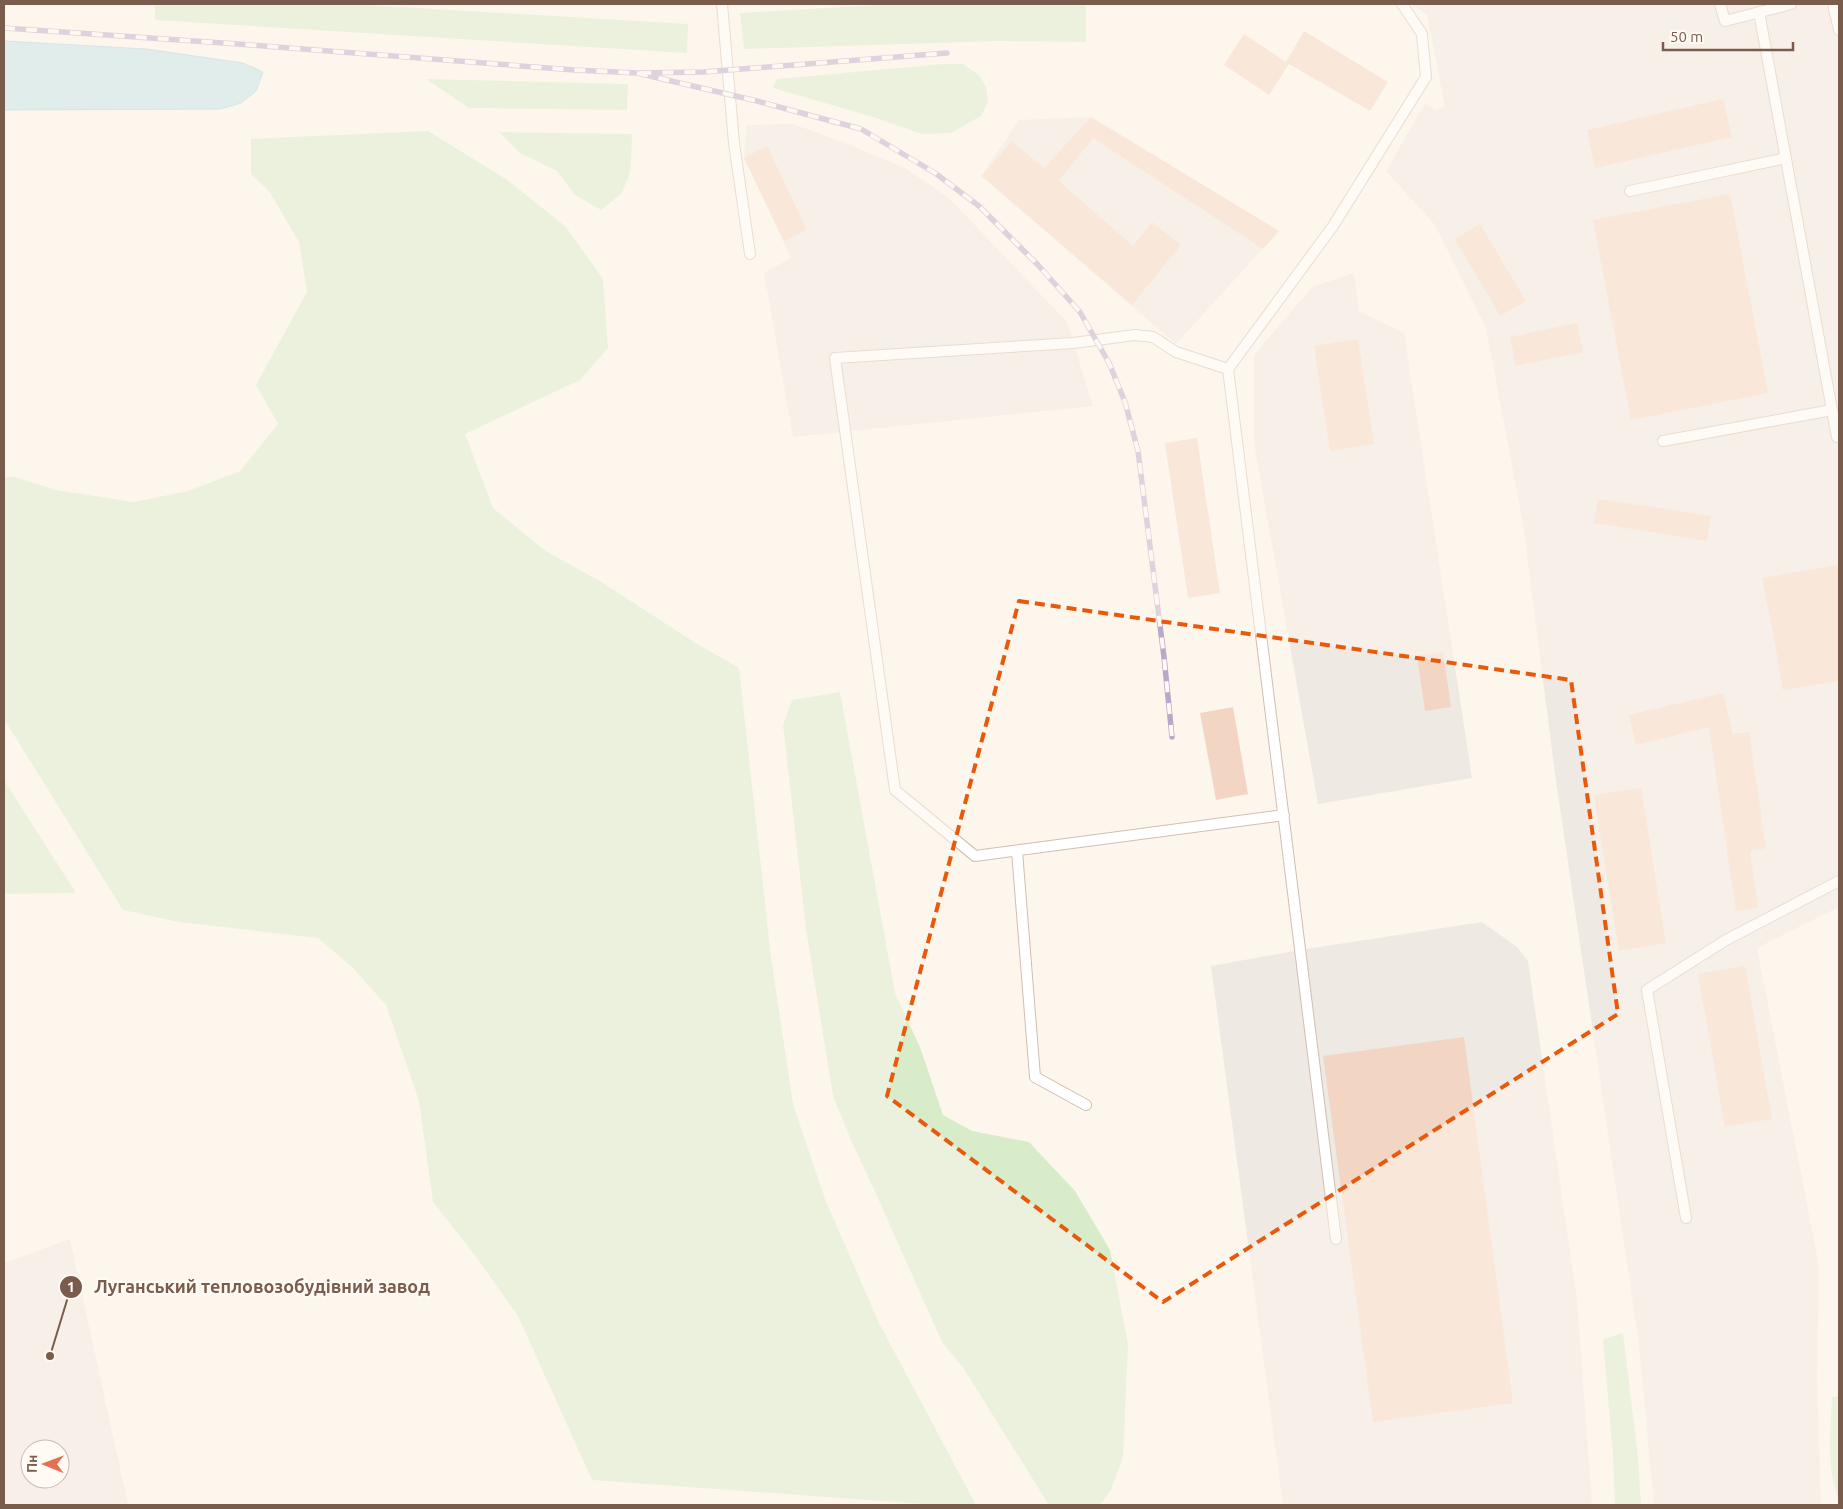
<svg xmlns="http://www.w3.org/2000/svg" width="1843" height="1509" viewBox="0 0 1843 1509" font-family="Ubuntu,sans-serif">
<rect width="100%" height="100%" fill="#fdf6ec"/>
<path fill="#efe9e4" fill-rule="evenodd" d="M1411 4H1839V907L1757 948 1819 1266 1817 1379 1821 1505H1654L1639 1345 1555 774 1523 524 1486 328 1435 225 1386 171 1425 103 1435 111 1445 107 1427 15Z
M1091 117 1279 231 1176 344 981 176 1019 120Z
M793 124 843 142 905 168 949 198 1067 322 1093 406 793 437 764 273 791 258 744 158 747 125Z
M1354 273 1359 311 1404 333 1472 778 1318 804 1254 443V355L1312 287Z
M1482 922 1517 947 1528 961 1577 1300 1592 1505H1283L1211 966 1300 950Z
M70 1239 128 1505H4V1263ZM30 1449H60V1479H30Z"/>
<path fill="#d8ecc9" d="M155 4H350L688 24 687 53 155 20Z
M894 4H1086V42L999 41 744 49 740 13Z
M943 64H963L979 75 986 87 988 102 981 116 951 133 922 134 873 117 773 88 777 79Z
M426 79 628 84 627 110 469 108Z
M428 131 506 179 566 227 603 279 608 348 580 380 465 434 493 508 546 551 603 583 694 642 739 668 771 957 793 1104 825 1199 879 1323 976 1505H936L592 1480 518 1316 474 1254 433 1202 419 1101 386 1005 352 967 318 938 179 922 123 910 4 719V477H15L56 490 134 502 188 491 240 471 278 424 256 385 307 292 299 242 269 191 251 174V139Z
M499 132 632 134 631 164 629 176 621 194 601 210 575 195 557 171 520 153Z
M840 692 895 993 920 1047 943 1115 972 1131 1029 1142 1075 1191 1110 1250 1128 1344 1123 1457 1111 1490 1100 1505H1049L964 1369 942 1342 881 1205 851 1140 833 1096 806 929 783 725 792 700Z
M4 780 76 893 4 894Z
M1623 1333 1638 1457 1641 1505H1615L1613 1457 1603 1339Z
M1839 1396V1498C1826 1474 1831 1425 1832 1397Z"/>
<path fill="#bfe3e8" stroke="#a5d3da" d="M4 41 146 49 243 63 263 72 256 91 241 103 221 109 4 110Z"/>
<path fill="#f3d5c3" d="M1304 31 1388 82 1370 111 1289 64 1269 95 1224 65 1244 34 1286 62Z
M1723 99 1732 137 1595 168 1587 130Z
M1091 117 1279 231 1263 249 1093 138 1059 181 1133 246 1152 222 1181 245 1132 305 982 176 1012 141 1044 168Z
M767 146 807 230 784 241 744 158Z
M1730 194 1768 393 1631 420 1593 220Z
M1480 224 1526 301 1500 316 1455 239Z
M1577 323 1583 352 1516 366 1510 337Z
M1358 339 1374 444 1330 451 1314 346Z
M1197 438 1220 593 1188 598 1165 443Z
M1598 499 1711 516 1707 541 1594 523Z
M1839 565V681L1783 690 1775 643 1762 578Z
M1443 652 1451 707 1425 711 1417 656Z
M1723 693 1733 734 1749 732 1766 848 1750 851 1758 908 1736 911 1709 727 1636 745 1629 715Z
M1233 707 1248 794 1216 800 1200 713Z
M1641 788 1666 943 1619 951 1594 795Z
M1745 966 1772 1119 1725 1127 1698 974Z
M1464 1037 1513 1403 1373 1422 1323 1056Z"/>
<g fill="none" stroke-linecap="round" stroke-linejoin="round">
<defs>
<path id="lane" d="M722 4 734 143 750 254
M1720 4 1725 21 1791 4
M1833 4 1839 30
M1759 12 1837 437
M1630 191 1786 158
M1228 369 1176 352 1153 337 1135 335 1073 343 835 358 895 790 975 856 1284 815
M1663 441 1832 410
M1017 851 1035 1077 1086 1105
M1686 1218 1647 990 1726 940 1839 881
M1336 1239 1228 369 1333 226 1426 77 1422 34 1402 4"/>
</defs>
<use href="#lane" stroke="#d1beb0" stroke-width="12"/>
<use href="#lane" stroke="#fff" stroke-width="10"/>
<defs>
<path id="rail" d="M4 28 238 44 574 70 637 73 703 72 947 53
M637 73 757 101 861 129 935 173 979 206 1038 265 1080 312 1109 363 1125 402 1138 451 1164 657 1172 737"/>
</defs>
<use href="#rail" stroke="#b9a8c9" stroke-width="5.5"/>
<use href="#rail" stroke="#fffaf3" stroke-width="4" stroke-dasharray="11" stroke-linecap="butt"/>
</g>
<path d="M0 0H1843V1509H0ZM1019 601 1571 680 1618 1014 1163 1302 887 1096Z" fill="#fdf6ec" fill-opacity=".55" fill-rule="evenodd"/>
<path fill="none" stroke="#e8590c" stroke-width="4" stroke-dasharray="10 6" stroke-linejoin="round" d="M1019 601 1571 680 1618 1014 1163 1302 887 1096Z"/>
<path fill="none" stroke="#7a5c4d" stroke-width="2" d="M50 1356L71 1287"/>
<g fill="#7a5c4d" stroke="#fffaf3" stroke-width="2">
<circle cx="50" cy="1356" r="5"/>
<circle cx="71" cy="1287" r="12"/>
</g>
<g font-size="15" text-anchor="middle" font-weight="bold" fill="#fff">
<text x="71" y="1292">1</text>
</g>
<g font-size="18" text-anchor="middle" font-weight="bold" fill="#7a5c4d" stroke="#fffaf3" stroke-width="4.5" stroke-linejoin="round" paint-order="stroke">
<text x="262" y="1293">Луганський тепловозобудівний завод</text>
</g>
<rect width="1843" height="1509" fill="none" stroke="#7a5c4d" stroke-width="10"/>
<g transform="translate(45 1464) rotate(271)"><circle r="24" fill="#fffaf3" stroke="#cabbb1"/>
<path d="M0-4L9 19L0 12L-9 19Z" fill="#e76f51"/>
<text y="-8" font-size="14" font-weight="bold" text-anchor="middle" fill="#7a5c4d">Пн</text>
</g>
<path d="M1663 42v8h130v-8" fill="none" stroke="#7a5c4d" stroke-width="2.5"/>
<text x="1670" y="42" font-size="15" fill="#7a5c4d" stroke="#fffaf3" stroke-width="4" paint-order="stroke">50 m</text>
</svg>
